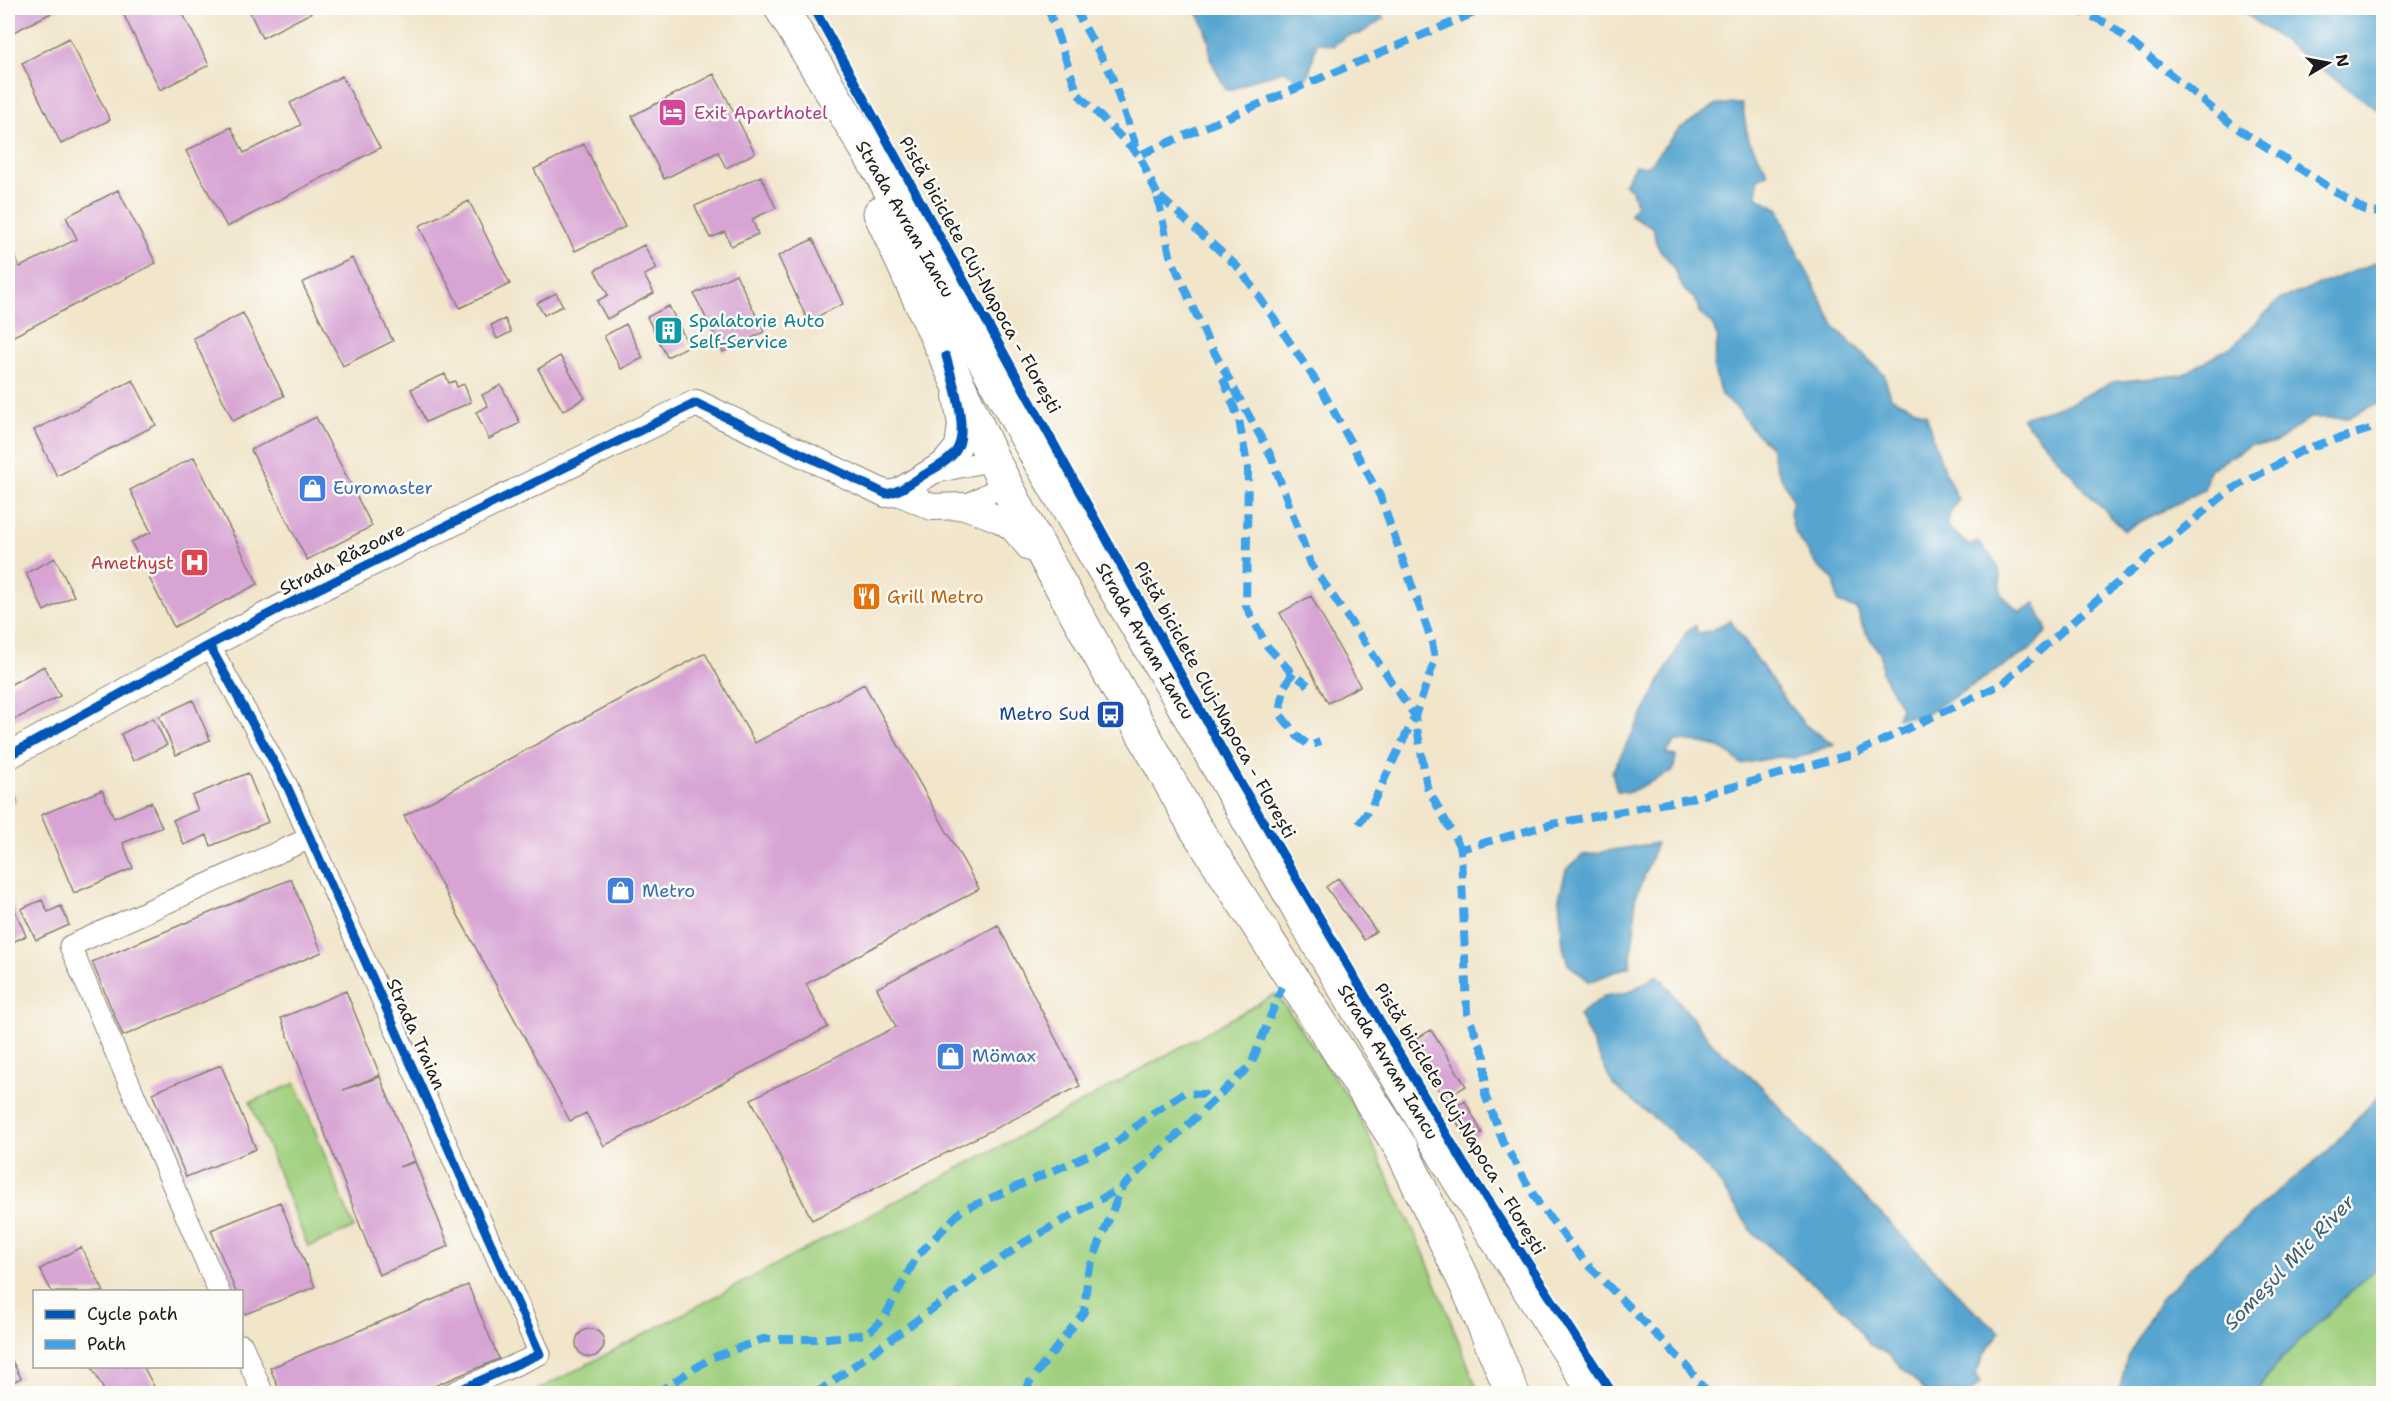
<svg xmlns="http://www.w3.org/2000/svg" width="2391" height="1401" viewBox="0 0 2391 1401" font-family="'Shantell Sans',sans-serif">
<rect width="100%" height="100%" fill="#fdfcf7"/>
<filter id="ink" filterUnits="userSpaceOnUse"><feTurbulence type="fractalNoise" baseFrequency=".0167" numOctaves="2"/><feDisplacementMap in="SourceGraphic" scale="12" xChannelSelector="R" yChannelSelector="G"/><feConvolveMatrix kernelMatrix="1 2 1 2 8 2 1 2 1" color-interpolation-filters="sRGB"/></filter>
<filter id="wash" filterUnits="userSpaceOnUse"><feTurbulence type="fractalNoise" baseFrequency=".008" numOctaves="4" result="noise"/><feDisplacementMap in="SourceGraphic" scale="24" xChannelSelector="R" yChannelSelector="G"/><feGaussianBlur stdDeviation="1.35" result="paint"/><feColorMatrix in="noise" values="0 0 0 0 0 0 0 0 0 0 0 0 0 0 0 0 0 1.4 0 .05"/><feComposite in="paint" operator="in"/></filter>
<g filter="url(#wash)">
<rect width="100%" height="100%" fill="#f1e5ca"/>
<path fill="#a0d07f" stroke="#5e764e" stroke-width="1.5" d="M1275 994 1285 1006 1354 1106 1423 1251 1479 1393 533 1394 532 1392 569 1374 1063 1113Z
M296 1083 354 1228 308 1247 250 1102Z
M2383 1261V1393L2254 1394 2282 1358Z"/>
<path fill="#56a5d0" stroke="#396076" stroke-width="1.5" d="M1194 8H1373L1384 18 1360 34 1346 36 1333 46 1317 42 1309 74 1303 83 1284 70C1274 75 1265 76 1255 79 1244 83 1239 89 1226 90L1210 58 1209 41 1201 19Z
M2238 8H2369L2383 18V114Z
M1717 104H1742L1748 138 1768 173 1757 180V197L1779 209 1790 238 1836 329 1884 374 1890 397 1926 414C1934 445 1944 472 1958 500L1950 513 1947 526 1968 545 1978 542C1998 563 2001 565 2001 594L2020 612 2035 603 2047 631 2030 650 1923 716 1897 718 1901 707 1882 673 1881 655 1863 628 1857 609 1838 603 1834 579 1819 568 1794 531 1790 513 1793 500 1775 465 1771 448 1752 429 1738 409 1721 395 1713 366 1718 339 1712 324 1700 314 1695 298C1678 289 1682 281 1673 267 1663 249 1655 253 1654 228L1630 215 1636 204 1632 190 1624 184 1635 165 1647 167 1679 129Z
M2378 262 2384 263 2383 400 2348 418H2310L2273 444 2251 445 2209 470 2204 490 2124 530 2093 499 2022 418 2070 403 2112 382 2182 375 2234 345 2279 300Z
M1730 620 1788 704 1805 725 1834 744 1798 758 1778 757 1741 764C1721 743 1703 742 1675 741L1666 754 1676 756 1673 771 1630 792 1617 791 1612 772 1686 632 1695 625 1698 633 1710 631Z
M1657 843 1635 899V922L1630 966 1590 982 1568 964 1563 947 1559 898 1566 870 1583 855Z
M1658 975 1712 1043 1761 1086 1809 1140 1971 1307 2000 1332 1985 1353 1976 1373 1981 1382 1970 1393H1927L1888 1354 1868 1344 1849 1314 1753 1233 1716 1178 1670 1131 1613 1085 1579 1015 1604 996 1629 992Z
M2383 1091V1261L2282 1358 2254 1393H2119L2127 1358 2160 1300 2191 1267 2269 1198 2324 1155Z"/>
<g id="blocks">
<path fill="#d7a4d4" d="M8 8H61L8 35Z
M123 8H180L209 65 160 90 121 9Z
M248 8H308L311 13 262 38Z
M69 38 110 120 61 144 22 63Z
M714 74 755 153 726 168 718 152 664 179 632 116Z
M342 76 380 148 227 227 186 151 231 127 244 153 301 125 290 103Z
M584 144 625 227 575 251 534 169Z
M761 176 776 208 752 219 758 234 731 246 725 232 710 238 695 206Z
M118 190 156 263 8 339V243L20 267 77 239 66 217Z
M469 201 510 284 460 308 419 226Z
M813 239 843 304 808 321 778 256Z
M644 245 657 269 644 275 654 293 607 319 597 301 608 295 595 270Z
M352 258 393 341 343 366 302 283Z
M736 274 764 332 723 352 694 294Z
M556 293 563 306 544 315 537 303Z
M669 306 689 346 667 357 647 317Z
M243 313 284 396 233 421 193 338Z
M505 319 511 332 497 339 491 325Z
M626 324 643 358 621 369 604 336Z
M560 356 585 398 563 411 538 369Z
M445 374 449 383 455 381 457 387 464 384 471 402 426 422 411 389Z
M133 380 156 425 57 476 34 430Z
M501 385 520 423 489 439 476 412 488 406 482 395Z
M316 417 372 526 307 560 251 450Z
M194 457 258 584 174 627 131 542 151 532 130 490Z
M55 558 74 596 44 611 26 573Z
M1311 596 1360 686 1328 703 1280 613Z
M705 653 755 743 864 684 979 889 806 984 828 1027 604 1146 586 1113 570 1121 404 816Z
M44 666 60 696 8 723V686Z
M193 700 210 740 176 755 159 716Z
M153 718 167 745 133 761 121 734Z
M248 773 268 822 211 846 207 835 184 845 173 820 198 810 192 796Z
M8 784 17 801 8 806Z
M102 790 114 818 151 802 162 827 123 843 133 868 74 893 41 815Z
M1338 878 1376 931 1364 940 1326 887Z
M291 879 322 952 123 1036 92 962Z
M8 894 26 936 8 944Z
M42 900 48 912 61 906 69 925 36 940 21 909Z
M998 925 1080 1086 812 1220 751 1099 896 1027 877 988Z
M346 991 380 1075 343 1090 380 1077 415 1161 399 1167 415 1162 449 1246 379 1275 281 1018Z
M1431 1030 1466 1086 1445 1099 1409 1043Z
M221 1065 256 1149 186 1177 152 1093Z
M1465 1101 1482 1133 1467 1141 1450 1109Z
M280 1202 315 1287 245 1314 242 1306V1292H236L211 1230Z
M81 1247 104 1292H52L40 1269Z
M468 1285 499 1359 415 1394H281L270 1368Z
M576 1343a14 14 0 1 1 28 0a14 14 0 1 1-28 0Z
M8 1353 21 1378 8 1385Z
M91 1366H143L158 1394H106Z"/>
</g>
</g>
<g filter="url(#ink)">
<use href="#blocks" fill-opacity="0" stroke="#868073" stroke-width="1.5"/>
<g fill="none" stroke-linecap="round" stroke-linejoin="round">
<defs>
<path id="minor" d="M932 473 993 460
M965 506 1006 484
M209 645 287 786 540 1354 450 1394
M219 1292 70 946 310 838
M242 1345 263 1394"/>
<path id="tertiary" d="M898 492 932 507 965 506 999 519 1012 527 1030 548
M8 756 209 645 298 599 696 403 886 494 898 492 944 464 958 447 961 425 956 396"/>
<path id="primary" d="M781 8 882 175 1038 458 1173 687 1318 943 1459 1180 1596 1394
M880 213 993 460 1022 516 1195 827 1401 1148 1470 1293 1513 1394"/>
</defs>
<use href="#minor" stroke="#868073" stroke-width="23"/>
<use href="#tertiary" stroke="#868073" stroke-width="28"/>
<use href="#primary" stroke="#868073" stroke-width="35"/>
<use href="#minor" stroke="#fff" stroke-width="21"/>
<use href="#tertiary" stroke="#fff" stroke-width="26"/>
<use href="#primary" stroke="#fff" stroke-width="33"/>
<path stroke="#3da2ea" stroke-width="8" stroke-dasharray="15 8" stroke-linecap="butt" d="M1048 8 1078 94 1139 155
M1074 8 1111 74 1138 152
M2071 8 2109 24 2235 127 2364 210 2384 214
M1157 194 1139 155 1486 8
M1223 378 1239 420 1248 469 1246 606 1267 646 1291 672 1308 685
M1293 673 1284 687 1280 714 1298 737 1310 746 1320 742
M1359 824 1371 807 1415 716 1311 564 1271 456 1207 339 1170 255 1157 194 1241 270 1322 390 1380 496 1432 642 1435 660 1415 716 1427 787 1461 849
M655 1394 711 1358 763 1339H817L867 1334 884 1318 917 1256 961 1211 1114 1144 1150 1115 1184 1093 1204 1094 1212 1104
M815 1394 1023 1243 1122 1187
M1026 1394 1029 1383 1084 1312 1088 1272 1122 1187 1251 1065 1282 987
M1708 1394 1686 1365 1584 1261 1539 1204 1503 1142 1485 1095V1057L1467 1013 1461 849 1552 824 1688 799 1856 753 2002 684 2111 588 2229 491 2307 448 2384 425"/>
<defs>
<path id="cycleway" d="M814 8 1240 782 1464 1164 1613 1394
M209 645 287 786 540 1354 450 1394
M8 756 209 645 298 599 696 403 886 494C902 491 912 482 927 473 937 467 953 459 958 447 968 426 952 378 946 356"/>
</defs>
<use href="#cycleway" stroke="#fdfcf7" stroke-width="13"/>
<use href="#cycleway" stroke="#0057b8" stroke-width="9"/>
</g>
</g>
<defs>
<symbol id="hotel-square" viewBox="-11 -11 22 22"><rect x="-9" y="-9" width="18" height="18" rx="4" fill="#d1479c" stroke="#fdfcf7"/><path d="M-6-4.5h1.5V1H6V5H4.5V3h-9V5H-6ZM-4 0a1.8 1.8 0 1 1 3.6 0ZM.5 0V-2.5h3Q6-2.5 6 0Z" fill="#fff"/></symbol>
<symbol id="building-square" viewBox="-11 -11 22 22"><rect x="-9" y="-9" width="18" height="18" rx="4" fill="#0f9aa8" stroke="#fdfcf7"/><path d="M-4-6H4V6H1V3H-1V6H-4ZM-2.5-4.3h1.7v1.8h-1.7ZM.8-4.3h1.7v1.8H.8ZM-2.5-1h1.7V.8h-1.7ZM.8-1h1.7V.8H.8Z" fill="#fff"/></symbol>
<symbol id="shop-square" viewBox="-11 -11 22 22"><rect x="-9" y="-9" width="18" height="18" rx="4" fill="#3f7fe0" stroke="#fdfcf7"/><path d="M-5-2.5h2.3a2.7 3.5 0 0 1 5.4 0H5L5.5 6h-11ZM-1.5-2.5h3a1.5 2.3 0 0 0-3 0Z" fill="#fff"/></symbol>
<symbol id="hospital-square" viewBox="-11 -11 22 22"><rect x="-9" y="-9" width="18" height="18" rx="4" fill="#e0444e" stroke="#fdfcf7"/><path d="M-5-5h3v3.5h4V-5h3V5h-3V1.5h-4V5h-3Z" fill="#fff"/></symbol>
<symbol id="restaurant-square" viewBox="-11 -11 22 22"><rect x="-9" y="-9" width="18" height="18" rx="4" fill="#e8710a" stroke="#fdfcf7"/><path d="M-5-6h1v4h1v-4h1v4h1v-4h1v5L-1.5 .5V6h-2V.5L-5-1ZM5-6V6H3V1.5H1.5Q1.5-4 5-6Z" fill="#fff"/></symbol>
<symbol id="bus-square" viewBox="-11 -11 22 22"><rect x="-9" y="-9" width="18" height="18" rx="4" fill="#1a4fb4" stroke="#fdfcf7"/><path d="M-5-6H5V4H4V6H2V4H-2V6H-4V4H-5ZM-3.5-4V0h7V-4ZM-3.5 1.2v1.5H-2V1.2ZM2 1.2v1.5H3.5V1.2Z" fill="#fff"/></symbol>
</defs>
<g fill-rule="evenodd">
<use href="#hotel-square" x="656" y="96" width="33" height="33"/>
<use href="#building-square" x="652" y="314" width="33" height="33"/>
<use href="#shop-square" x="296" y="472" width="33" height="33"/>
<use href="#hospital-square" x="178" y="546" width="33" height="33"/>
<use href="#restaurant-square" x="850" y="580" width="33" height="33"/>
<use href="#bus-square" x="1094" y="698" width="33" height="33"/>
<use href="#shop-square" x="604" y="874" width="33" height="33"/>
<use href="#shop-square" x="934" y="1040" width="33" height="33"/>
</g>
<g text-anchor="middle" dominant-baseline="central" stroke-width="5" stroke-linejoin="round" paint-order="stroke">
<g font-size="18" fill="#b23c85" stroke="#fdfcf7" text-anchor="start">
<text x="694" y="113">Exit Aparthotel</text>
</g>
<g font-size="18" fill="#1c1c1c" stroke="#fdfcf7">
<text transform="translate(905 219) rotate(60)">Strada Avram Iancu</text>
<text transform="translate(980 275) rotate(61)">Pistă biciclete Cluj-Napoca - Florești</text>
<text transform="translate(342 559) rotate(-27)">Strada Răzoare</text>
<text transform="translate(1145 641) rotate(60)">Strada Avram Iancu</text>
<text transform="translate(1215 700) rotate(61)">Pistă biciclete Cluj-Napoca - Florești</text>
<text transform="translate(416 1034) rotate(66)">Strada Traian</text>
<text transform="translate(1388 1062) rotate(59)">Strada Avram Iancu</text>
<text transform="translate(1460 1119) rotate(59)">Pistă biciclete Cluj-Napoca - Florești</text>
</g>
<g font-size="18" fill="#0d838f" stroke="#fdfcf7" text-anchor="start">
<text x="689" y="321">Spalatorie Auto<tspan x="689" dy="21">Self-Service</tspan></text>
</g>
<g font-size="18" fill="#366cbe" stroke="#fdfcf7" text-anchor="start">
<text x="333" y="488">Euromaster</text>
<text x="642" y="891">Metro</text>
<text x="972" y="1056">Mömax</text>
</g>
<g font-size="18" fill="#be3a42" stroke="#fdfcf7" text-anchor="end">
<text x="174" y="563">Amethyst</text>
</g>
<g font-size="18" fill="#c56008" stroke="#fdfcf7" text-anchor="start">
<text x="887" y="597">Grill Metro</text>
</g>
<g font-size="18" fill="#164399" stroke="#fdfcf7" text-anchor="end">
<text x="1090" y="714">Metro Sud</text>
</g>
<g font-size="20" font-style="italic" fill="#396076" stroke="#fdfcf7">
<text transform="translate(2289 1262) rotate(-46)">Someşul Mic River</text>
</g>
</g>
<rect width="2391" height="1401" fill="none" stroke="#fdfcf7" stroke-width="30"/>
<rect x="33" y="1290" width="210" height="78" fill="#fdfcf7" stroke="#a3a29f" stroke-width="1.5"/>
<rect x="45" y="1310" width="30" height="9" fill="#0057b8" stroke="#a3a29f" stroke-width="1.5"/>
<text x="87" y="1320" font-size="18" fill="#1c1c1c">Cycle path</text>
<rect x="45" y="1340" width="30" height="9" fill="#3da2ea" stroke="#a3a29f" stroke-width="1.5"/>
<text x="87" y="1350" font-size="18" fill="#1c1c1c">Path</text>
<g transform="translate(2328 63) rotate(80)" stroke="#fdfcf7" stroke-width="4.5" paint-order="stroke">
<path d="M0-4.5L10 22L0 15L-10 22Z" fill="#1c1c1c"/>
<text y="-9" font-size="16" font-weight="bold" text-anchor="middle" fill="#1c1c1c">N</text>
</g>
</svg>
